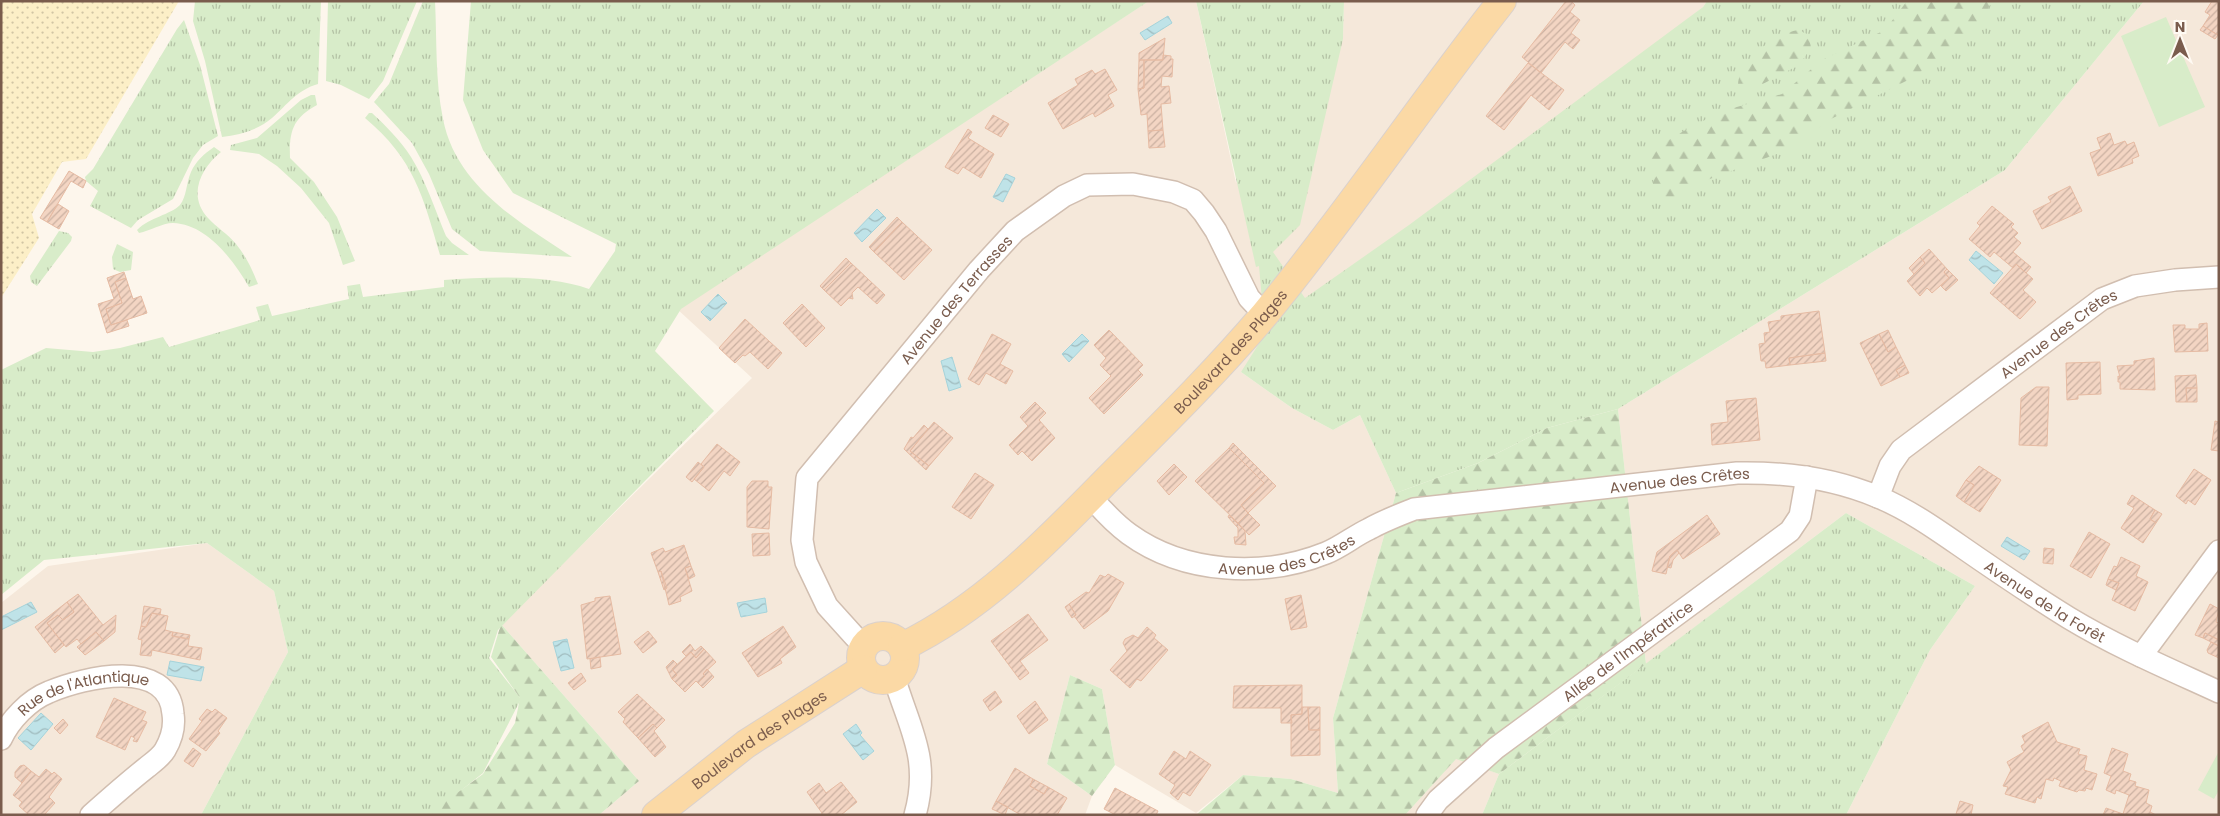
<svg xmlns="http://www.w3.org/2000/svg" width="2220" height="816" viewBox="0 0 2220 816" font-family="Poppins,sans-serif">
<defs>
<pattern id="grass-tufts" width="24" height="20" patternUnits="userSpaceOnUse" patternTransform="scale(1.25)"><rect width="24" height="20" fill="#d8ecc9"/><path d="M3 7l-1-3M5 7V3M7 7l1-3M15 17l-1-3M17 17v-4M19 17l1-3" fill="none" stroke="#b4c2a5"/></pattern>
<pattern id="forest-firs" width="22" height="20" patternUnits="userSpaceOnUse" patternTransform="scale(1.25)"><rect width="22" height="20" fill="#d8ecc9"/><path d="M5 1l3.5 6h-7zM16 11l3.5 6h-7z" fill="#b4c2a5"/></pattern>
<pattern id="sand-dots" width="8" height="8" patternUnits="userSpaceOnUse" patternTransform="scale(1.25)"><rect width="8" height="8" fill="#fcefc7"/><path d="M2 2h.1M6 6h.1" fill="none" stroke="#d1c5a4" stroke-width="1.8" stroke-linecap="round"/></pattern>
<pattern id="water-waves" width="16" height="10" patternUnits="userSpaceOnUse" patternTransform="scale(1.25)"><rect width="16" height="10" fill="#bfe3e8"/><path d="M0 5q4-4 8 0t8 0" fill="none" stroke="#a0bbbe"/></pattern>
<pattern id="building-hatch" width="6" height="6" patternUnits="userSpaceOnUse" patternTransform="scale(1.25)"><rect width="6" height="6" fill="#f3d5c3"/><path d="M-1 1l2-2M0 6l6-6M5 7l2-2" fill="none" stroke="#cab0a1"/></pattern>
</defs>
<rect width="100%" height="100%" fill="#fdf6ec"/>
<path fill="#f5e8da" d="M1149 1H1196L1236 183 1343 39 1344 1H1707L1703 7 1241 372 1292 408 1333 430 1360 415 1396 493 1333 718 1338 793 1291 779 1243 775 1196 813 1115 765 1102 689 1070 675 1047 764 1092 796 1085 815H599L639 781 501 624 752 378 676 308Z
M2144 1H2219V815H1846L1930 650 1975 586 1846 513 1646 664 1618 409 2005 170Z
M207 543 274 591 288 652 201 815H1V603L48 566Z
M1456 758 1499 774 1482 815H1405Z"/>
<path fill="url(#grass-tufts)" d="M195 1H321L318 84C297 90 288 104 272 118 258 130 240 135 222 137L205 61 193 21Z
M328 1H417L383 81 369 99 341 85 326 81Z
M423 1H435C437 40 435 80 443 119 456 186 519 222 572 257L480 251 452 229 429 174 412 143 374 102 389 84Z
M471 1H1149L681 309 655 351 714 411 498 630 489 658 521 699 483 773 430 815H201L288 652 274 591 207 543 44 560 1 595V370L46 348 93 352 120 348 163 337 169 347 260 320 256 307 268 304 272 316 349 299 347 286 360 284 363 297 444 287V280C488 277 547 274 589 289L615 251 616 244 513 193 483 150 463 100Z
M1196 1H1344L1343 39 1300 225 1273 252 1305 298 1409 225 1703 7 1707 1H2144L2005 170 1618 409 1547 428 1478 463 1396 493 1360 415 1333 430 1292 408 1241 372 1265 334 1259 266 1256 267Z
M184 20 200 65 218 136 203 145 193 158 173 199 138 220 131 228 90 206 98 191 86 181 85 177 93 169 177 29Z
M311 95H315L317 105C293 118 289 131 290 158L314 182 337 217 355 261 343 265 329 223 301 188 277 166 259 154 230 150 231 145 257 138 301 100Z
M369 113H372C386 126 401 141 411 157 426 181 435 210 446 236L452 243 469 255H440C423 196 414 159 365 118Z
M214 147 221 152C201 168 187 195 208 218 216 227 228 234 236 244 246 256 252 269 258 284L249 287C234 261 207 224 173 223 162 223 150 231 139 233L137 230C150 217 170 215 180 205 187 196 186 183 191 172 196 161 204 154 214 147Z
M59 231 68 233 72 237 71 241 37 286 31 282 30 276Z
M117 244 133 252 131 270 120 272 113 269 112 257Z
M1846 513 1975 586 1930 650 1846 815H1482L1499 774Z"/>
<path fill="url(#forest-firs)" d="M1907 1H1992L1983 18 1959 48 1906 81 1827 121 1798 146 1699 183 1688 195 1673 204 1657 197 1648 158 1670 139 1696 124 1730 109 1782 94 1822 60 1885 30Z
M1798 30 1809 35 1811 48 1799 65 1755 88 1744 89 1738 85C1739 60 1775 34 1798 30Z
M1618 409 1646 664 1499 774 1456 759 1405 815H1196L1243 775 1291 779 1338 793 1333 718 1396 493 1478 463 1547 428Z
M501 624 639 781 599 815H427L483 774 515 723 520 698 491 657Z
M1070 675 1102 689 1115 765 1092 796 1047 764Z"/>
<path fill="url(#sand-dots)" d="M1 1H179L86 159 62 162 32 214 39 238 1 298Z"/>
<path fill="#d8ecc9" d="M2166 17 2205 107 2159 127 2121 36Z
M2218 753 2219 790 2214 799 2198 790Z"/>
<path fill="url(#water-waves)" stroke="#a5d3da" d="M1168 16 1172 23 1145 40 1140 33Z
M1006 174 1015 178 1003 202 993 197Z
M877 209 886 218 862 242 854 233Z
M1976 251 2003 273 1994 284 1969 260Z
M718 294 727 303 710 321 701 312Z
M1082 334 1089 341 1069 362 1062 354Z
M952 357 961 387 949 391 941 361Z
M2007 537 2030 551 2024 560 2001 546Z
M765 598 767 612 741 617 737 603Z
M31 602 37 612 1 630V617Z
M567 639 574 668 561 671 553 642Z
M170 661 204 667 201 681 167 675Z
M41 713 53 724 31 750 18 738Z
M856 724 862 733 860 735 874 751 863 760 843 734Z"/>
<path fill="url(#building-hatch)" stroke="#e6bba3" d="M1566 1H1571L1575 5 1570 12 1580 20 1571 33 1580 40 1573 49 1565 42 1541 73 1522 57Z
M2212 1 2219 2 2218 35 2203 26 2210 15 2205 12Z
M2203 26 2218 35 2215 39 2200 30Z
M1165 38 1163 60H1139V53Z
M1163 55 1171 56V59H1173L1172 77 1162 76 1161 87 1169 86 1171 103 1161 104 1163 130 1148 131 1147 114 1141 115 1138 89 1144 88V60H1163Z
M1139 60H1144V88L1138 89Z
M1528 63 1564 90 1549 110 1531 95 1504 130 1486 116Z
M1105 69 1117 90 1108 95 1114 106 1095 117 1093 113 1063 129 1048 103 1078 85 1075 79 1092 70 1095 74Z
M993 115 1009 124 1001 137 985 128Z
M968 129 972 132 968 138 994 154 981 178 963 167 958 174 945 167Z
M1163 130 1165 147 1149 148 1148 131Z
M2110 133 2114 145 2125 141 2127 145 2134 142 2139 156 2132 159 2133 163 2098 176 2090 153 2101 149 2097 138Z
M69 171 86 181 83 188 71 181 47 222 40 218Z
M2070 186 2082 211 2042 229 2033 211 2051 202 2048 197Z
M58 204 69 211 59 229 47 222Z
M1992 206 2014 224 2011 227 2018 233 2014 237 2021 243 2013 252 2031 267 2026 273 2016 264 2013 268 1994 252 1990 257 1969 239 1980 226 1977 223Z
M897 217 902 222 874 252 869 247Z
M902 222 932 250 904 280 874 252Z
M1929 249 1947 269 1944 272 1949 278 1932 293 1927 288 1920 296 1907 281 1925 263 1920 257Z
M1920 257 1925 263 1914 274 1909 268Z
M846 258 851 263 824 290 820 286Z
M851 263 885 295 877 304 858 287 852 293 853 299 849 298 841 306 824 290Z
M2016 264 2033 279 2023 290 2036 302 2020 319 1990 293Z
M1947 269 1958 280 1946 291 1941 286 1949 278 1944 272Z
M124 272 126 278 115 282 122 303 106 309 111 325 127 320 129 326 107 333 98 304 114 299 107 278Z
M126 278 133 299 141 296 147 313 111 325 106 309 122 303 115 282Z
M802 304 825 328 806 347 783 323Z
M1819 311 1825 353 1789 358 1790 365 1766 368 1765 361H1761L1759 344 1765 343 1764 333 1770 332 1768 322 1781 320V316Z
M745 319 782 353 768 369 750 352 745 356 743 355 735 363 719 348Z
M2207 323 2208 351 2175 352 2173 325H2185V329H2199V324Z
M1109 330 1143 365 1138 370 1143 375 1104 414 1089 398 1111 376 1100 365 1106 358 1094 345Z
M1888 330 1896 347 1888 352 1879 334Z
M992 334 1011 344 1000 364 1013 371 1006 384 986 373 979 385 968 379Z
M1879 334 1888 352 1896 347 1905 365 1896 370 1900 377 1881 386 1860 343Z
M1825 353 1826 361 1790 365 1789 358Z
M2154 358 2155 390 2120 389V382H2118V376L2120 377 2117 366 2134 365V361Z
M2100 362 2101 394 2078 395V399L2067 400 2066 363Z
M1905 365 1909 373 1900 377 1896 370Z
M2196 375 2197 388H2186L2187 402H2176L2175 376Z
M2036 387H2049L2047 446 2019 445 2021 398Z
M2186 388H2197V402H2187Z
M1756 398 1760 440 1712 445 1711 424 1728 422 1726 401Z
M1035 402 1046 413 1039 420 1055 438 1032 461 1022 451 1018 455 1009 445 1028 426 1020 417Z
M2215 421 2219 422V451L2211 450Z
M934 422 953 438 929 466 910 451Z
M924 425 928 429 910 451 929 466 926 470 904 449 911 437 913 438Z
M1233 443 1276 486 1248 513 1241 505 1264 483 1229 448Z
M717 444 740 462 730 476 724 471 709 491 694 479 704 467 701 464Z
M1229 448 1264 483 1241 505 1248 513 1238 523 1195 481Z
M698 462 704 467 692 482 686 477Z
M1174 464 1187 477 1169 495 1157 481Z
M1979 466 2001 480 1980 512 1964 502 1974 485 1966 480Z
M2194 469 2211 480 2195 505 2188 500 2186 504 2176 496Z
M975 473 994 485 971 519 952 507Z
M1966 480 1974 485 1964 502 1956 496Z
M752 481H768V487H772L769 529 747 527V487Z
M2132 495 2155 510 2150 519 2156 523 2143 543 2121 528 2134 508 2127 504Z
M2155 510 2162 514 2156 523 2150 519Z
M1248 513 1260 525 1249 535 1238 523Z
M1229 515 1245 531 1246 545 1235 544 1234 537H1238V528L1228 517Z
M1707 515 1720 534 1683 559 1677 550 1670 556 1666 574 1652 571 1657 552Z
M2089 532 2110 544 2091 578 2070 566Z
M769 533 770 555 753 556 752 534Z
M684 545 691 566 685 568 692 591 680 597 681 601 669 605 661 571 658 572 651 553 663 548 665 552Z
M2044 548 2054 549 2053 564 2043 563Z
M1677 550 1679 553 1673 560 1671 568 1667 567 1670 556Z
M2121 557 2140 566 2136 576 2148 582 2135 611 2112 600 2119 583 2108 579 2114 566 2117 567Z
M691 566 695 576 689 579 685 568Z
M661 571 667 588 664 590 658 572Z
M1108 574 1124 583 1108 611 1084 629 1074 616 1076 615 1069 604 1086 592 1089 593 1100 575 1105 577Z
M2108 579 2119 583 2116 590 2106 585Z
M78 594 103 625 116 615 115 632 104 641 96 632 81 644 77 639 66 647 47 623 58 615 63 620 74 612 67 602Z
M1301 595 1307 627 1291 630 1285 599Z
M610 596 621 654 587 659 581 605 595 601V598Z
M67 602 74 612 63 620 58 615 47 623 64 645 55 653 35 627Z
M1069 604 1076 615 1072 618 1065 607Z
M2210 604 2219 609 2216 622 2219 623V640L2205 633 2203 638 2195 635Z
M144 606 161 609 160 615 152 613 146 627 141 626Z
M152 613 168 616 165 630 173 632 172 636 189 639 188 646 202 648 200 660 152 650 151 656 140 655 142 640 138 639 141 626 146 627Z
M1028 614 1048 640 1020 661 1029 673 1020 680 991 641Z
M783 626 796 647 780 659 782 663 758 677 742 653Z
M1147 627 1156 635 1154 638 1168 650 1141 681 1137 679 1130 688 1110 670 1127 651 1123 643 1125 639 1133 635 1138 638Z
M648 631 657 642 643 653 634 642Z
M96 632 104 641 85 655 77 647Z
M173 632 190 635 189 639 172 636Z
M2205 633 2219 640V646L2203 638Z
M2211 642 2219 646V658L2208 653 2207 650Z
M690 644 695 651 701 646 704 649 696 658 691 652 686 656 682 652Z
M704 649 716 662 703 674 705 676 698 683 696 681 685 692 672 679 677 675 672 669 691 652 696 658Z
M600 657 601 667 591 669 590 659Z
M673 660 677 664 672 669 677 675 672 679 666 667Z
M707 669 714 677 703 688 698 683 705 676 703 674Z
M581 673 586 681 574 690 568 683Z
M1302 685V714L1291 715 1292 723H1281V708H1233L1234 686Z
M995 691 1002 702 990 711 983 700Z
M637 694 665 720 657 728 653 724 638 738 623 722 625 719 618 712Z
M114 698 146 712 142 720 147 722 137 742 133 741 135 738 131 736 125 750 96 737Z
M1035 701 1048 720 1029 734 1017 716Z
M1302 707H1308L1309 730H1320V755L1291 756V715L1302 714Z
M1308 707H1320V730H1309Z
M207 709 212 712 215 709 227 718 218 731 220 733 206 751 189 739 202 721 199 719Z
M63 719 68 725 60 734 54 728Z
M2048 722 2057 742 2080 749 2078 754 2087 756 2084 770 2097 774 2092 790 2086 788 2085 791 2079 790 2077 792 2059 786 2061 781 2054 778 2053 781 2046 779 2041 799 2037 797 2035 803 2005 794 2008 787 2003 786 2011 770 2007 762 2024 752 2021 746 2025 743 2022 736Z
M653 724 657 728 654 731 666 747 655 757 638 738Z
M193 748 201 754 193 767 184 761Z
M2112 748 2128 754 2123 771 2131 774 2129 780 2136 782 2135 786 2149 790 2146 803 2152 806 2150 812 2156 815H2103L2106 808 2123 814 2129 795 2116 790 2115 794 2106 790 2111 776 2104 773Z
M1174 751 1186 759 1190 751 1211 765 1190 796 1183 792 1178 800 1170 793 1175 785 1159 774Z
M24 765 31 771 22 783 15 777V772L20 766Z
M1015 768 1033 779 1030 786 1044 794 1048 787 1067 798 1057 815H1021L996 801Z
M46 769 52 774 54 772 62 779 49 797 55 803 44 815H29L19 806 22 802 13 795 31 771 39 777Z
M1033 779 1048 787 1044 794 1030 786Z
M841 782 857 802 841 815H821L822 813 807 792 819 783 826 793Z
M1115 788 1158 811 1156 815H1116L1104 809Z
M996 801 1008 807 1005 815 992 809Z
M1960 801 1973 805 1971 815 1956 814Z"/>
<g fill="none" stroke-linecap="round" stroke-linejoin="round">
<defs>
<g id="minor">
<path id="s1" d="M1091 497C1103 511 1114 523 1129 534 1184 574 1264 578 1326 553 1341 547 1354 536 1369 529 1383 521 1399 515 1414 509L1737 473C1785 472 1833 478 1878 497 1907 509 1933 527 1959 545 1995 570 2032 595 2069 618 2117 647 2169 669 2219 692"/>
<path id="s2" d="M1878 497 1890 466 1901 450 2102 299 2135 286 2175 280 2219 277"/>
<path id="s3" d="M865 644 855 637 827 606 806 562 802 540 807 478 979 270 1015 231 1064 196 1087 185 1133 184 1174 192 1193 200 1204 213 1216 231 1249 298 1264 314"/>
<path d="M2141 656 2219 551"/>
<path d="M894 677C909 728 931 758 915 815"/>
<path id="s4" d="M1 739C10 720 29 700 49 692 84 677 169 657 173 714 175 727 172 738 165 750 161 757 152 763 146 768 127 783 109 799 91 815"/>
<path id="s5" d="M1427 815 1438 800 1496 748 1790 531 1800 516 1807 477"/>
</g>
<g id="major">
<circle cx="883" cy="658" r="22"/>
<path id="s6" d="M902 647C983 608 1046 542 1108 479 1162 425 1216 372 1265 314 1348 213 1421 104 1502 1"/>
<path id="s7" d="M656 815 746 744 863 669"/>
</g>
</defs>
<use href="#minor" stroke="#d1beb0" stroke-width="24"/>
<use href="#major" stroke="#dad1cd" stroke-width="30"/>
<use href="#minor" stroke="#fff" stroke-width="21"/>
<use href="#major" stroke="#fbd9a5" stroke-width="28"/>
</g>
<g text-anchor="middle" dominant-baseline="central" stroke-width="4" stroke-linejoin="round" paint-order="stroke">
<g font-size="15" fill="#7a5c4d" stroke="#fffaf3">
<text stroke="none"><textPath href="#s3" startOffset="420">Avenue des Terrasses</textPath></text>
<text stroke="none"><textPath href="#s2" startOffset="249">Avenue des Crêtes</textPath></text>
<text stroke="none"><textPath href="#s6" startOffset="444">Boulevard des Plages</textPath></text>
<text stroke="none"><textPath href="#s1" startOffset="625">Avenue des Crêtes</textPath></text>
<text stroke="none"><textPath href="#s1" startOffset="220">Avenue des Crêtes</textPath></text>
<text stroke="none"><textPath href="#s1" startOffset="1024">Avenue de la Forêt</textPath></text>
<text stroke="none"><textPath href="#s5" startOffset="260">Allée de l'Impératrice</textPath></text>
<text stroke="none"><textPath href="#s4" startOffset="102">Rue de l'Atlantique</textPath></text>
<text stroke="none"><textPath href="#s7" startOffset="128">Boulevard des Plages</textPath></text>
</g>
</g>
<rect width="2220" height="816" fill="none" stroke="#7a5c4d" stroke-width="5"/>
<g transform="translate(2180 40)" stroke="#fffaf3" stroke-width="4" paint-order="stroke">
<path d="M0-4L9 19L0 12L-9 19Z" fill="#7a5c4d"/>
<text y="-8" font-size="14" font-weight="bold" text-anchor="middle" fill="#7a5c4d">N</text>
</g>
</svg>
